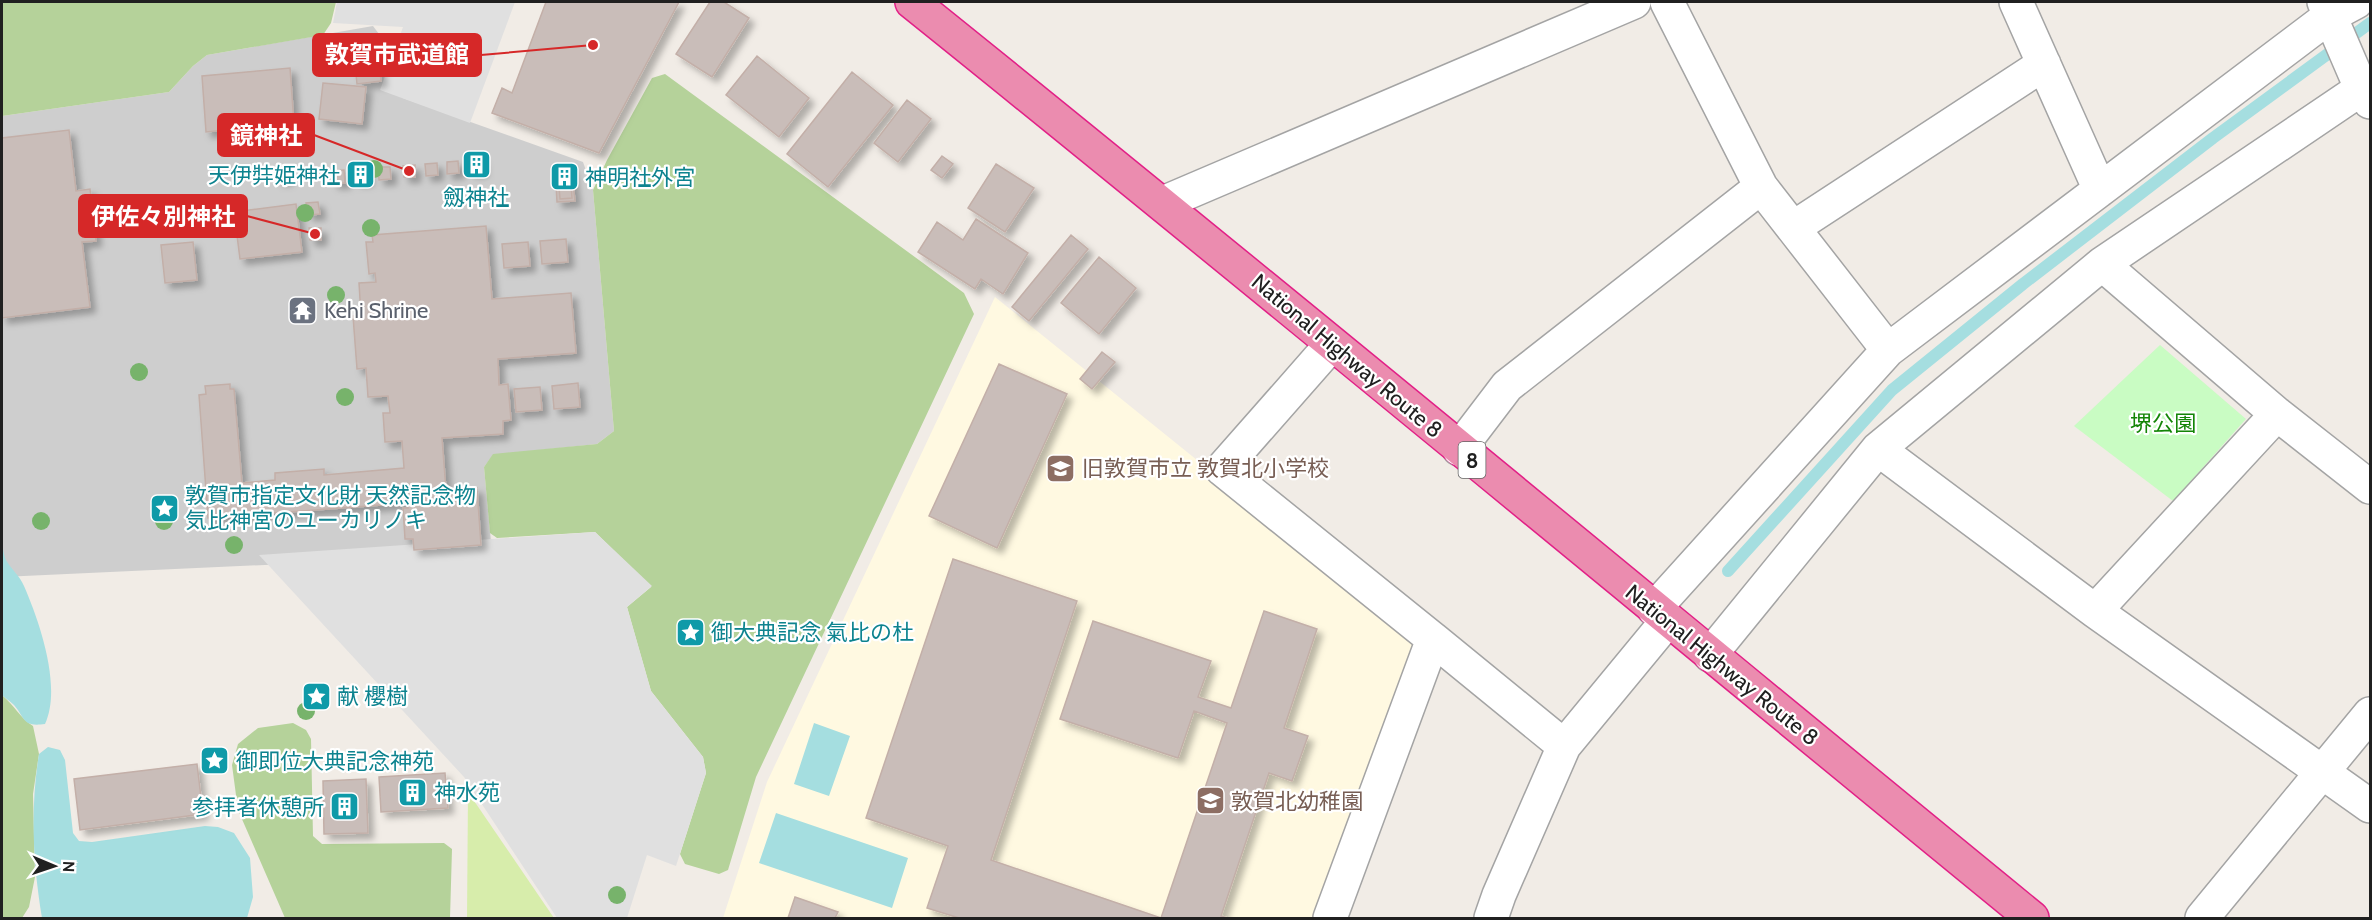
<svg xmlns="http://www.w3.org/2000/svg" width="2372" height="920" viewBox="0 0 2372 920" font-family="Cabin,'Noto Sans JP',sans-serif">
<defs>
<filter id="shadow"><feDropShadow dx="5.5" dy="5.5" stdDeviation="3" flood-color="#0004"/></filter>
</defs>
<rect width="100%" height="100%" fill="#f1ece6"/>
<path fill="#fff9e1" d="M995 297 1420 640 1315 918H723L767 782Z"/>
<path fill="#cecece" d="M373 26 385 42 386 83 403 98 583 162 593 190 614 431 597 444 493 455 484 467 491 542 480 555 2 577V116L169 92 193 66 207 55Z"/>
<path fill="#d7edab" d="M468 792 554 918H467Z"/>
<path fill="#b5d29a" d="M2 2H336L331 23 323 35 207 55 193 66 169 92 2 116Z
M665 74 964 293 974 314 756 777 728 870 719 874 685 864 680 854 706 773 703 757 651 691 627 607 651 587 595 532 497 538 490 533 484 467 493 454 597 444 614 431 593 190 607 160 652 78Z
M2 695C14 705 20 718 33 726L39 754 33 794 35 877 29 907 22 918H2Z
M293 723 306 730 311 739 313 836 322 844 444 843 452 849 450 918H285L238 810 232 765 238 744 258 728Z"/>
<path fill="#c9fcc3" d="M2160 345 2246 419 2173 501 2074 426Z"/>
<path fill="#e0e0e0" d="M337 2H515L470 123 380 90 403 27 333 23Z
M595 532 652 586 627 607 651 691 703 757 706 773 676 866 647 855 627 918H557L464 777 259 555Z"/>
<path fill="#a5dee0" d="M2 528C2 537 2 551 6 560 11 569 20 576 24 586 40 623 62 687 45 724 22 727 26 719 14 705 10 701 5 698 2 695Z
M814 723 850 736 829 796 794 784Z
M48 747 60 750 65 760 73 833 79 841 92 842 205 826 218 827 234 833 250 858 253 897 247 918H42C33 864 30 809 39 754Z
M776 813 908 858 892 908 759 863Z"/>
<g fill="none" stroke-linecap="round" stroke-linejoin="round">
<path stroke="#a5dee0" stroke-width="12" d="M1728 571 1892 390 2023 284 2213 138 2370 23"/>
</g>
<path fill="#c9bdb9" stroke="#c3afa8" stroke-width="1.5" filter="url(#shadow)" d="M546 2H679L599 153 492 113 502 88 512 93Z
M710 2H724L749 18 712 77 676 54Z
M376 34 381 81 357 84 352 37Z
M757 56 809 98 779 137 726 95Z
M290 68 294 124 265 126 266 135 234 138 233 129 206 132 202 76Z
M852 72 893 105 828 187 787 154Z
M323 83 366 87 362 124 319 119Z
M907 100 931 119 898 162 874 143Z
M69 130 76 191 90 189 96 241 82 242 90 307 2 318V138Z
M942 156 953 164 942 178 931 170Z
M481 159 482 171 470 172 469 160Z
M458 161 459 173 447 174V162Z
M437 163 438 175 426 176 425 164Z
M996 164 1034 188 1005 232 968 208Z
M415 165V177H404L403 166Z
M378 167H390L391 179 379 180Z
M571 167 575 201 557 202 555 168Z
M366 168 368 180 356 181 355 169Z
M286 169 287 179 278 180 277 170Z
M344 170 345 183H333L332 171Z
M569 171 571 183 558 184 557 172Z
M571 186 572 198 560 199 559 187Z
M318 202 320 214 308 215 306 203Z
M296 204 302 252 240 259 234 212Z
M976 219 1028 253 1003 294 981 279 975 289 918 252 937 222 963 240Z
M486 226 492 299 571 293 576 353 498 359 499 385 508 384 511 420 503 421V434L442 438 446 490 477 488 481 545 414 550 413 539H405L403 508H408V503L208 518 199 395 206 394 205 386 230 384V389H234L242 483 275 480V473L324 469V475L404 468 402 441 385 442 383 413H390L388 396 368 397 366 368 357 369 353 316 361 315 359 283 376 282 375 273 369 274 366 242H373L372 235Z
M309 228H321V240H310Z
M1071 235 1088 249 1029 321 1012 307Z
M566 239 568 262 542 264 540 241Z
M193 242 197 280 165 283 161 245Z
M528 242 530 266 504 268 502 244Z
M1099 257 1136 288 1099 334 1061 303Z
M1102 352 1115 362 1092 389 1080 379Z
M999 364 1067 394 997 548 929 516Z
M578 383 580 407 554 409 552 386Z
M540 387 542 410 516 412 514 389Z
M953 559 1077 601 991 860 1161 918 1227 723 1194 711 1178 758 1060 719 1093 621 1211 661 1198 697 1231 708 1264 611 1317 629 1284 728 1308 736 1292 781 1269 773 1221 916 1227 918H959L927 908 948 846 866 818Z
M197 764 203 814 80 830 74 779Z
M445 773 448 808 381 812 379 777Z
M366 779 368 833 324 834 323 781Z
M795 897 838 912 835 918H788Z"/>
<g fill="none" stroke-linecap="round" stroke-linejoin="round">
<defs>
<path id="street" d="M1667 2 1761 187 1888 350
M2016 2 2100 190
M2324 2 2361 88 2370 102
M1163 203 1634 2
M1793 228 2044 64
M2102 264 2277 414 2370 487
M1331 345 1222 469 1433 639
M1459 449 1507 386 1761 187
M1878 449 2095 611 2370 806
M1654 609 1888 350 2330 16 2356 2
M2095 611 2277 414
M1710 655 1878 449 2102 264 2370 83
M1330 918 1433 639 1564 746
M1491 918 1499 895 1564 746 1668 620
M2202 918 2370 714"/>
<path id="highway" d="M912 2C1288 304 1659 613 2032 918"/>
</defs>
<use href="#street" stroke="#a4a4a4" stroke-width="36"/>
<use href="#highway" stroke="#e22087" stroke-width="36"/>
<use href="#street" stroke="#fff" stroke-width="33"/>
<use href="#highway" stroke="#eb8caf" stroke-width="33"/>
</g>
<g fill="#77b36b">
<circle cx="374" cy="169" r="9"/>
<circle cx="305" cy="213" r="9"/>
<circle cx="371" cy="228" r="9"/>
<circle cx="336" cy="295" r="9"/>
<circle cx="139" cy="372" r="9"/>
<circle cx="345" cy="397" r="9"/>
<circle cx="41" cy="521" r="9"/>
<circle cx="164" cy="521" r="9"/>
<circle cx="234" cy="545" r="9"/>
<circle cx="306" cy="711" r="9"/>
<circle cx="617" cy="895" r="9"/>
</g>
<defs>
<symbol id="building-square" viewBox="-11 -11 22 22"><rect x="-9" y="-9" width="18" height="18" rx="4" fill="#0f9aa8" stroke="#fff"/><path d="M-4-6H4V6H1V3H-1V6H-4ZM-2.5-4.3h1.7v1.8h-1.7ZM.8-4.3h1.7v1.8H.8ZM-2.5-1h1.7V.8h-1.7ZM.8-1h1.7V.8H.8Z" fill="#fff"/></symbol>
<symbol id="temple-square" viewBox="-11 -11 22 22"><rect x="-9" y="-9" width="18" height="18" rx="4" fill="#6b7280" stroke="#fff"/><path d="M0-6L5-2H3V0L6.5 2.5H4V6H1.5V3h-3V6H-4V2.5H-6.5L-3 0V-2H-5Z" fill="#fff"/></symbol>
<symbol id="school-square" viewBox="-11 -11 22 22"><rect x="-9" y="-9" width="18" height="18" rx="4" fill="#8d6e63" stroke="#fff"/><path d="M0-5L7-2L0 1L-7-2ZM-4 1L0 2.5L4 1V4Q0 6-4 4Z" fill="#fff"/></symbol>
<symbol id="sight-square" viewBox="-11 -11 22 22"><rect x="-9" y="-9" width="18" height="18" rx="4" fill="#0f9aa8" stroke="#fff"/><path d="M0-6L1.8-2.2L6-1.7L2.9 1.2L3.7 5.4L0 3.3L-3.7 5.4L-2.9 1.2L-6-1.7L-1.8-2.2Z" fill="#fff"/></symbol>
</defs>
<g fill-rule="evenodd">
<use href="#building-square" x="460" y="148" width="33" height="33"/>
<use href="#building-square" x="344" y="158" width="33" height="33"/>
<use href="#building-square" x="548" y="160" width="33" height="33"/>
<use href="#temple-square" x="286" y="294" width="33" height="33"/>
<use href="#school-square" x="1044" y="452" width="33" height="33"/>
<use href="#sight-square" x="148" y="492" width="33" height="33"/>
<use href="#sight-square" x="674" y="616" width="33" height="33"/>
<use href="#sight-square" x="300" y="680" width="33" height="33"/>
<use href="#sight-square" x="198" y="744" width="33" height="33"/>
<use href="#building-square" x="396" y="776" width="33" height="33"/>
<use href="#school-square" x="1194" y="784" width="33" height="33"/>
<use href="#building-square" x="328" y="790" width="33" height="33"/>
</g>
<g text-anchor="middle" dominant-baseline="central" stroke-width="4.5" stroke-linejoin="round" paint-order="stroke">
<rect fill="#fff" stroke="#636363" stroke-width="1.5" x="1458.5" y="442" width="27" height="36" rx="4.5"/>
<g font-size="21" font-weight="bold" fill="#202020">
<text x="1472" y="460">8</text>
</g>
<g font-size="22" fill="#0d838f" stroke="#fff" text-anchor="start">
<text x="340" y="175" text-anchor="end">天伊弉姫神社</text>
<text x="585" y="177">神明社外宮</text>
<text x="476" y="197" text-anchor="middle">劔神社</text>
<text x="185" y="495">敦賀市指定文化財 天然記念物<tspan x="185" dy="25">気比神宮のユーカリノキ</tspan></text>
<text x="711" y="632">御大典記念 氣比の杜</text>
<text x="337" y="696">献 櫻樹</text>
<text x="236" y="761">御即位大典記念神苑</text>
<text x="434" y="792">神水苑</text>
<text x="324" y="807" text-anchor="end">参拝者休憩所</text>
</g>
<g font-size="22" fill="#5b616d" stroke="#fff" text-anchor="start">
<text x="324" y="310">Kehi Shrine</text>
</g>
<g font-size="22" fill="#202020" stroke="#fff">
<text transform="translate(1347 356) rotate(40)">National Highway Route 8</text>
<text transform="translate(1722 665) rotate(39)">National Highway Route 8</text>
</g>
<g font-size="22" fill="#148507" stroke="#fff">
<text x="2163" y="423">堺公園</text>
</g>
<g font-size="22" fill="#785e54" stroke="#fff" text-anchor="start">
<text x="1082" y="468">旧敦賀市立 敦賀北小学校</text>
<text x="1231" y="801">敦賀北幼稚園</text>
</g>
</g>
<path fill="none" stroke="#d62828" stroke-width="2" d="M593 45L481 55M409 171L314 135M315 234L247 216"/>
<g fill="#d62828" stroke="#fff" stroke-width="2">
<circle cx="593" cy="45" r="6"/>
<circle cx="409" cy="171" r="6"/>
<circle cx="315" cy="234" r="6"/>
</g>
<g fill="#d62828" stroke="#d62828" stroke-width="2">
<rect x="313" y="34" width="168" height="42" rx="6"/>
<rect x="218" y="114" width="96" height="42" rx="6"/>
<rect x="79" y="195" width="168" height="42" rx="6"/>
</g>
<g font-size="24" text-anchor="middle" font-weight="bold" fill="#fff">
<text x="397" y="63">敦賀市武道館</text>
<text x="266" y="144">鏡神社</text>
<text x="163" y="225">伊佐々別神社</text>
</g>
<rect width="2372" height="920" fill="none" stroke="#202020" stroke-width="6"/>
<g transform="translate(54 866) rotate(92)" stroke="#ffffff" stroke-width="4.5" paint-order="stroke">
<path d="M0-4.5L10 22L0 15L-10 22Z" fill="#202020"/>
<text y="-9" font-size="16" font-weight="bold" text-anchor="middle" fill="#202020">N</text>
</g>
</svg>
